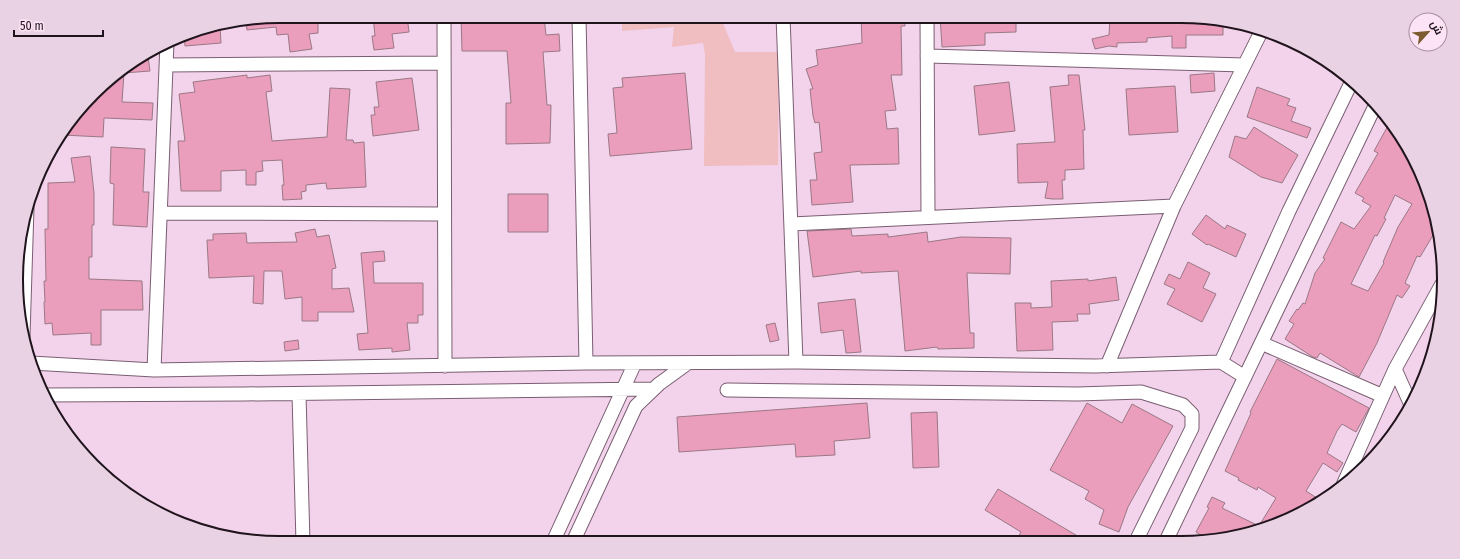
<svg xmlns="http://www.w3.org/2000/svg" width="1460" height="559" viewBox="0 0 1460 559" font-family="'Fira Sans Condensed',Cairo,sans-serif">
<rect width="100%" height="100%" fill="#f3d3eb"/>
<path fill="#f0bdc1" d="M622 16H720L735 52H779L778 165 704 166 705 54 703 43 672 47 674 27 622 31Z"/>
<path fill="#ea9ebc" stroke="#9b7885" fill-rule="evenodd" d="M280 16H318V33L309 34 312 49 290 52 288 34 277 35 276 27 247 30 246 22Z
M373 16H407L409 32 392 34 394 48 374 50 372 36H375Z
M461 16H501V20L544 17 546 35 559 34 560 51 543 52 547 105H551L550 143 506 144V103H511L507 51H462Z
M861 16H904L905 26H901L902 75H891L896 110 885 111 887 129 898 128 899 164 850 165 853 202 812 205 810 180H817L814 153 822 152 819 122 815 123 813 116 810 89H813L806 69 818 65 816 50 862 43Z
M940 16H1016V32L985 33V45L942 47Z
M1120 16H1180L1223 22V35H1186V48H1172V36L1147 38V42L1117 43V47L1109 46 1095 49 1092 39 1109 35 1110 18 1120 19Z
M220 26 221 43 185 46 184 35 195 30Z
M148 56 150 71 124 73 122 102 153 103 152 120 104 118 103 137 62 135 89 101 96 102 97 93 106 81 139 57Z
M685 73 692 149 610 156 608 134 617 133 613 88 623 87 622 78Z
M1214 73 1215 91 1191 93 1190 75Z
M247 75V78L270 75 272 91 266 92 272 141 327 137 330 88 350 89 346 140H353L354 143 364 142 366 187 327 189 326 183 306 185V191L301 192 302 199 283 200 282 185H284L282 160 262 161 263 171 256 172V185H246V170L221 171V191H181L178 141H185L179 94 195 92 193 82Z
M1068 75H1079L1085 130H1083L1084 169 1065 170V180H1062L1063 199H1052L1045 198 1048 182 1018 183 1017 144 1055 142 1050 87 1069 85Z
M412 78 419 130 373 136 371 115H375L374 107H379L376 82Z
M1009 82 1015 131 979 135 974 86Z
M1175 86 1178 132 1129 135 1126 89Z
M1257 87 1290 99 1287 105 1296 108 1291 121 1311 128 1307 138 1247 117Z
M1390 122 1409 148 1430 195 1438 227 1420 257 1417 256 1405 283 1410 286 1402 298 1397 295 1377 343 1359 377 1320 353 1317 358 1313 357 1285 339 1294 324 1289 321 1297 309 1298 310 1303 303 1305 304 1315 273 1325 259 1323 258 1341 222 1354 229 1371 206 1362 201 1364 198 1355 193 1378 153 1374 151ZM1395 195 1412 204 1398 227 1383 262 1384 263 1368 291 1351 284 1375 235 1377 236 1386 219 1384 218Z
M1254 127 1298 155 1282 183 1261 177 1229 157 1235 136 1246 139Z
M111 147 145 149 143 192H149L147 227 113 225 114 184 110 183Z
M90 156 94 193V225H92V257H89V279L142 281 143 310H101V345H91V333L53 335 52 323 45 324 44 302H45L44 281H46L45 229H48V183L75 182 71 158Z
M508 194H548V232H508Z
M1206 215 1225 229 1227 225 1246 234 1236 257 1208 244 1207 245 1192 234Z
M315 229 317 237 329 235 336 268 332 269V289L349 288 354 312H318V321H302V297L285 299 282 271H264L263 304 253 303 254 276 209 278 207 240H213V234L246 233 247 243 297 242 295 233Z
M851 229 852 236 888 234V237L927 232 928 242 961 237 1011 238 1010 274 967 273 970 333H974V348L938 349 937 347 905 351 898 271 861 273V271L813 277 807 231Z
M384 251 385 261 373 262 374 283H423V315H418V323H407L410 350 392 352V348L359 350 357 334 368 333 361 253Z
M1188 262 1210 273 1203 288 1216 294 1202 322 1167 304 1175 289 1164 284 1169 274 1180 279Z
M1116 277 1119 300 1089 304 1090 314H1077L1078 321 1052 322 1053 350 1017 351 1015 303H1031V308L1052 307 1051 281 1088 279V281Z
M855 299 861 352 846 353 843 330 821 333 818 303Z
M775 323 779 340 770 342 766 325Z
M298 340 299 349 285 351 284 342Z
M1277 359 1369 408 1356 432 1342 424 1337 431 1327 453 1343 463 1337 472 1323 463 1306 491 1320 500 1300 513 1296 511 1292 517 1210 541 1196 532 1209 508 1207 507 1212 497 1225 503 1222 508 1259 526 1276 498 1258 487 1257 490 1238 480 1239 478 1225 471 1251 413 1250 412Z
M867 403 870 438 834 441 835 455 796 457 795 444 679 452 677 417Z
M1087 403 1122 423 1132 404 1173 426 1128 507 1119 532 1099 524 1104 510 1085 499 1089 491 1050 470Z
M937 412 939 467 913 468 911 413Z
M998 489 1086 541H1016L1021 532 985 510Z"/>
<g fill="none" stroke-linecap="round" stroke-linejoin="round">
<defs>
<path id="minor" d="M444 16 445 366
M579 16 586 363
M783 16 796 362
M927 16 928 217
M927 56 1244 65
M167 65 444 63
M161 213 444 214
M791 224 1174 206
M23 336 27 208
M1261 343 1383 396
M1221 362 1289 211 1352 81
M31 363 154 370 586 363 796 362 1095 366 1221 362 1245 377
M1107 366 1174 206 1262 30
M1395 369 1411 405
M154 370 167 42
M727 390 1078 394 1141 392 1183 405 1192 414V428L1136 541
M299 394 303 543
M44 395 245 394 653 389
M1343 485 1395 369 1443 282
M1166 541 1376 104
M553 542 635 363
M573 542 636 406 659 384 688 363"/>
</defs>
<use href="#minor" stroke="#795e72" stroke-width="15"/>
<use href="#minor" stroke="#fff" stroke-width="13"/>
</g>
<path d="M0 0H1460V559H0ZM279 23H1181A256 256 0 0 1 1437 279V280A256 256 0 0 1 1181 536H279A256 256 0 0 1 23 280V279A256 256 0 0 1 279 23Z" fill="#ead2e5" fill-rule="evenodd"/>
<path fill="none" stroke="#1f141c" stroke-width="2" d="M279 23H1181A256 256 0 0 1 1437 279V280A256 256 0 0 1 1181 536H279A256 256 0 0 1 23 280V279A256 256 0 0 1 279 23Z"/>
<g transform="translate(1428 32) rotate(63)"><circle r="19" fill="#fce3f6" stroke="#a4909f"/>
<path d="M0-3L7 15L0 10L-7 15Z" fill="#7c5b31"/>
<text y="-6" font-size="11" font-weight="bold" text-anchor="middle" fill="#1f141c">ش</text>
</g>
<path d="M14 30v6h89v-6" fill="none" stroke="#1f141c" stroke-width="2"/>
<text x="20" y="30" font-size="12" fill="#1f141c" stroke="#fce3f6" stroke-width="3" paint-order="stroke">50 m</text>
</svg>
